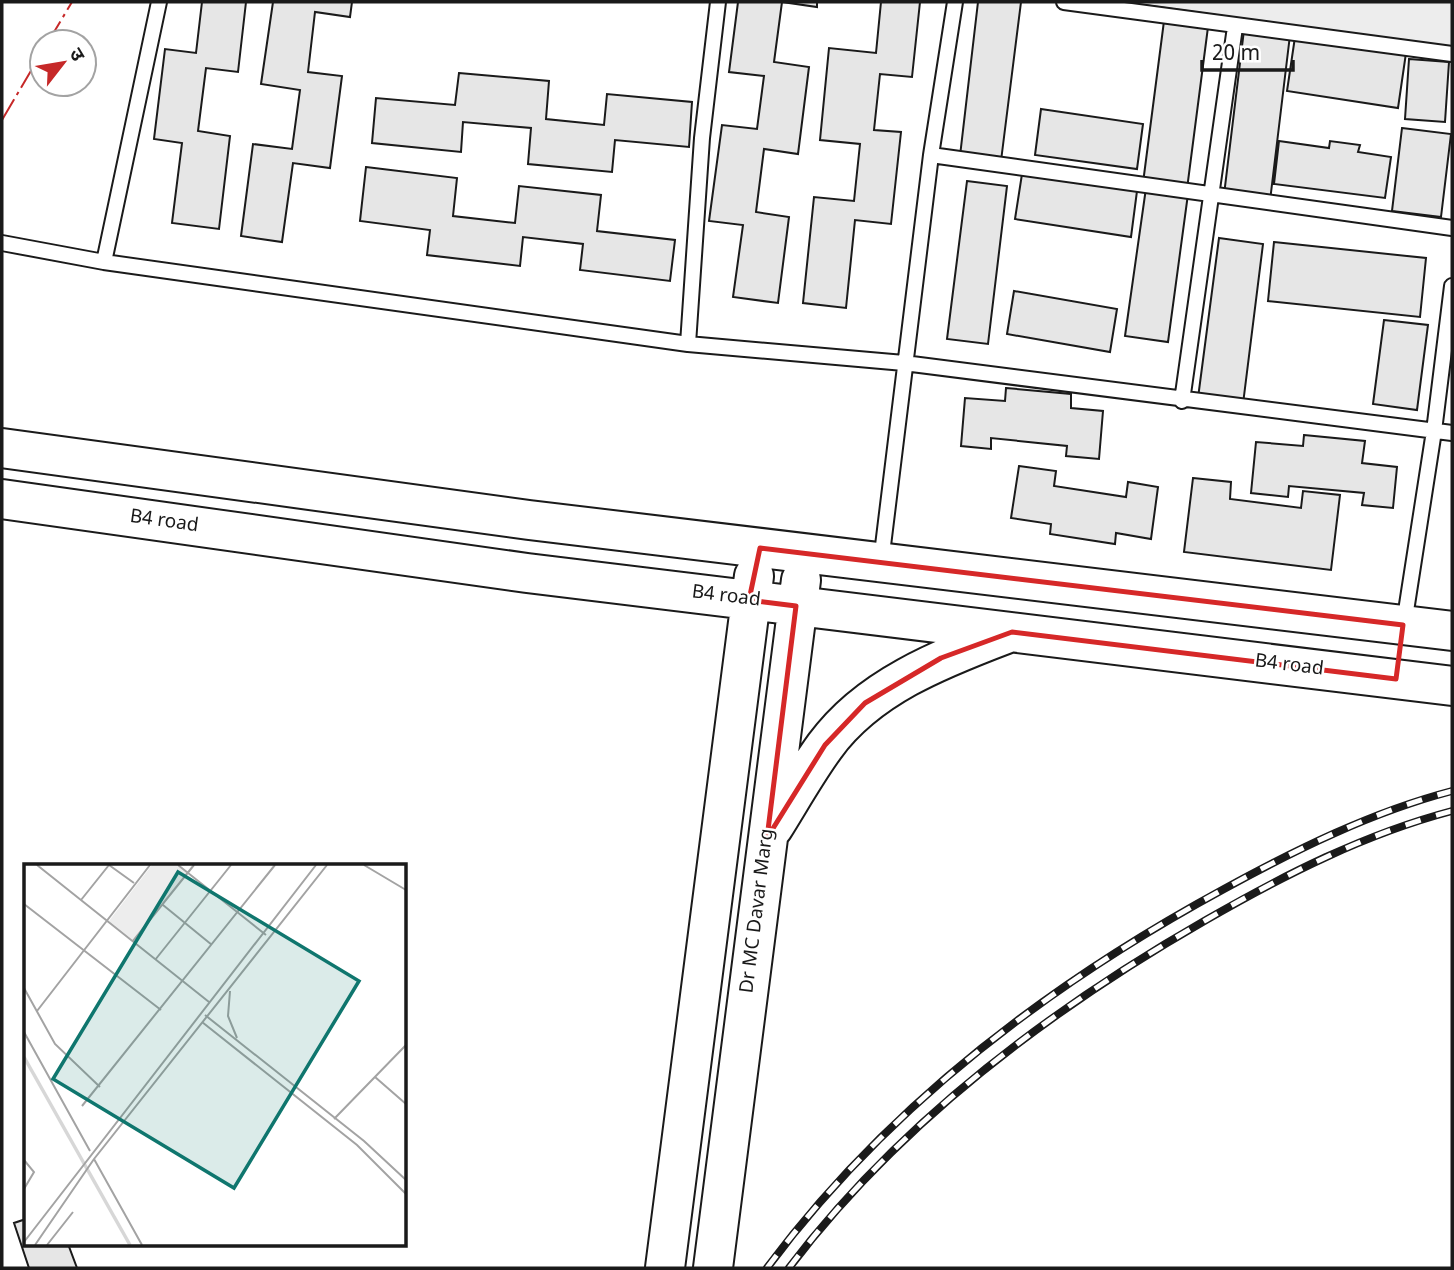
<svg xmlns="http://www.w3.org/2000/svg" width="1454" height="1270" viewBox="0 0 1454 1270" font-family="Georgia,'Noto Sans Devanagari',serif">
<rect width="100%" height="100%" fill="#fff"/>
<path fill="#ededed" stroke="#6a6a6a" stroke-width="2" d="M1123 2H1452V48Z"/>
<path fill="#e6e6e6" stroke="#1a1a1a" stroke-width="2" d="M202 2H246L238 72 206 68 198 131 230 136 219 229 172 223 182 143 154 139 165 49 196 53Z
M273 2H352L350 17 315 12 308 72 342 76 330 168 293 163 282 242 241 236 253 144 292 149 300 90 261 84Z
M738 2H817V7L782 2 774 62 809 67 798 154 764 149 756 212 789 217 778 303 733 297 743 225 709 221 722 125 757 129 764 76 729 72Z
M881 2H920L912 77 880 74 874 130 901 132 891 224 855 220 846 308 803 303 814 197 854 201 860 144 820 140 829 48 876 53Z
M978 2H1021L1001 161 960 156Z
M1164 21 1208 27 1187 189 1143 183Z
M1244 30 1290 35 1270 201 1224 195Z
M1295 37 1406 53 1398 108 1287 91Z
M1409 59 1449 62 1445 122 1405 119Z
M459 73 549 81 546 119 604 125 607 94 692 102 689 147 615 140 612 172 528 164 531 128 463 122 461 152 372 143 376 98 455 105Z
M1041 109 1143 124 1137 169 1035 155Z
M1402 128 1451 134 1441 217 1392 211Z
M1279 141 1329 148 1330 141 1360 145 1358 152 1391 157 1385 198 1274 184Z
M366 167 457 178 453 216 515 223 519 186 601 195 597 231 675 240 670 281 580 270 583 244 523 237 520 266 427 255 430 230 360 221Z
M1022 174 1137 191 1131 237 1015 219Z
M967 181 1007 186 988 344 947 339Z
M1146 188 1188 194 1168 342 1125 336Z
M1219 238 1263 244 1243 404 1198 398Z
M1274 242 1426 258 1420 317 1268 301Z
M1014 291 1117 309 1110 352 1007 334Z
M1384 320 1428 325 1417 410 1373 404Z
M1006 388 1071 394V408L1103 411 1099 459 1066 456 1067 446 991 438V449L961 446 965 398 1005 401Z
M1304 435 1365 441 1362 463 1397 467 1393 508 1362 505 1364 493 1289 486 1288 497 1251 493 1256 442 1303 446Z
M1019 466 1056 471 1054 486 1126 497 1128 482 1158 487 1151 539 1116 533 1115 544 1050 534 1051 524 1011 518Z
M1193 478 1231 482 1230 499 1301 508 1303 491 1340 495 1331 570 1184 552Z
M26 1219V1244H68L77 1268H29L14 1223Z"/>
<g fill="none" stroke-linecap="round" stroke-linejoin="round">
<defs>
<path id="lane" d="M1064 2 1452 54
M931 155 1452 228
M2 243 104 262 688 344 904 363 1452 433
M104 262 159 2
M688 344 702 138 718 2
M1182 401 1235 27
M881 562 931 155 955 2
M1404 624 1434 431 1452 286"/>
<path id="secondary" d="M2 448 529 520 1452 631
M2 499 527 573 1452 686
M773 828C790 801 806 772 825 746 868 687 940 659 1006 634
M665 1268 754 576
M713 1268 801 580"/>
</defs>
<use href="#lane" stroke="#1a1a1a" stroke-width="18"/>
<use href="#secondary" stroke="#1a1a1a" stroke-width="42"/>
<use href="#lane" stroke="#fff" stroke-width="14"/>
<use href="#secondary" stroke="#fff" stroke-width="38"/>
<defs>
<path id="rail" d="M767 1268C886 1108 1049 984 1224 889 1297 849 1372 812 1452 791
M789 1268C899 1123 1049 1010 1206 920 1284 875 1365 834 1452 811"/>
</defs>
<use href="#rail" stroke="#1a1a1a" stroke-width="8"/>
<use href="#rail" stroke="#fff" stroke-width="5" stroke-dasharray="16" stroke-linecap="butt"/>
<path stroke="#c62828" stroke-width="2" stroke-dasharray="24 5 3.5 5" stroke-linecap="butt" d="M48 42 72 2
M2 120 42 52"/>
</g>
<path fill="none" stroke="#d62828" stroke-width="5" stroke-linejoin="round" d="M760 548 1403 625 1396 679 1012 632 941 658 865 703 825 745 767 838 796 606 749 600Z"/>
<g text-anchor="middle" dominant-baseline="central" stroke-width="5" stroke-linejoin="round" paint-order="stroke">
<g font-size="19" fill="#1a1a1a" stroke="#fff">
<text transform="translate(164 522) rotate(8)">B4 road</text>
<text transform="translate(726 597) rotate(7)">B4 road</text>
<text transform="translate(1289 666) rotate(7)">B4 road</text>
<text transform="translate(758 911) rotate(-83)">Dr MC Davar Marg</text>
</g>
</g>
<g transform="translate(24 864)">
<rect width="382" height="382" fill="#fff"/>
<path d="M128 1H153L163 9 109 76 85 57Z" fill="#ededed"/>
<path fill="none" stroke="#d7d7d7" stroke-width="3.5" d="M0 193 106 381"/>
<path fill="none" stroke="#a3a3a3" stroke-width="2" d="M13 1 185 138M85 1 110 19M154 1 242 71M340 1 382 26M57 36 85 1M0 40 137 146M139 41 188 81M109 77 170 1M131 96 207 1M0 124 31 180 76 223M206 127 204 152 213 174M13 147 126 1M181 151 340 277 382 316M178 158 333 281 382 330M0 168 66 287M351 213 382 240M58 242 251 1M310 255 382 181M70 295 118 381M0 296 10 308 0 325M0 378 292 1M11 381 70 295 303 1M23 381 49 348"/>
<path fill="#0f766e" fill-opacity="0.15" stroke="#0f766e" stroke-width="3.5" d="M154 8 335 117 210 324 29 215Z"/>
<rect width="382" height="382" fill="none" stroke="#1a1a1a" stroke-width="3.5"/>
</g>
<rect width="1454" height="1270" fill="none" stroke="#1a1a1a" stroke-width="7"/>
<g transform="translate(63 63) rotate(59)"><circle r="33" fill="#ffffff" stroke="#a3a3a3" stroke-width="2"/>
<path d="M0-5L12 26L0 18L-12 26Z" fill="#c62828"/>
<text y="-10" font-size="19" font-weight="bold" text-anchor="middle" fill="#1a1a1a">उ</text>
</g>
<path d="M1202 60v10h91v-10" fill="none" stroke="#1a1a1a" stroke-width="3.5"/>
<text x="1212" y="60" font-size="21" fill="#1a1a1a" stroke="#ffffff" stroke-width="5" paint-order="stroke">20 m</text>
</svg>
